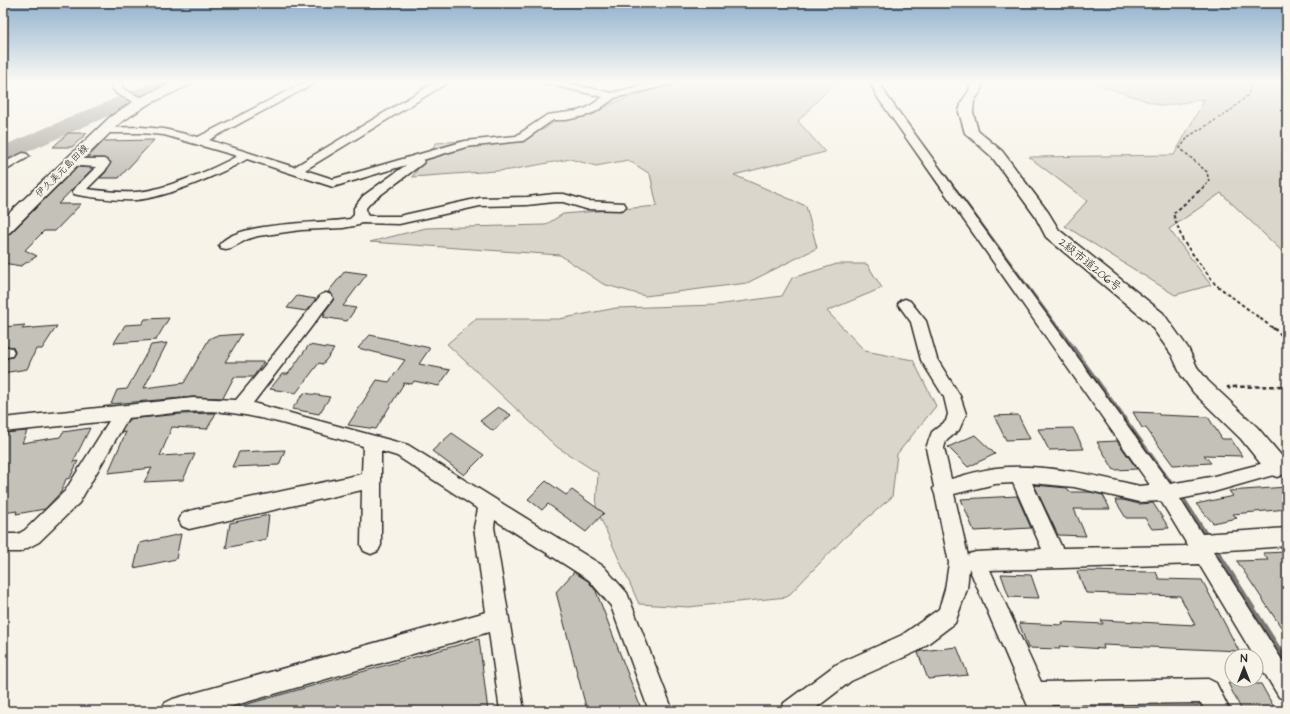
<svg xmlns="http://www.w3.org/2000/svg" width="1290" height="714" viewBox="0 0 1290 714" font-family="'Architects Daughter','Klee One',sans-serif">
<rect width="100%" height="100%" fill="#f7f3e8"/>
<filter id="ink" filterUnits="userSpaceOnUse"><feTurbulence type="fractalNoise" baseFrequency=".025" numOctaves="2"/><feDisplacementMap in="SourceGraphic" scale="8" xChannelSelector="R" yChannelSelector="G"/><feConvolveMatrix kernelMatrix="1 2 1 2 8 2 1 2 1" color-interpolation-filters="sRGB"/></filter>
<g filter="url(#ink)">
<path fill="#dad6cc" stroke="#82807c" d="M677 81H836L798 121 825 152 734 175 806 206 817 248 747 283 645 296 603 284 560 255 370 242 426 228 545 225 563 214 657 206 650 174 628 160 596 166 570 159 510 170 412 177 436 143 521 136 544 129 557 120 591 116 611 104Z
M1097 81H1287V256L1221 193 1169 229 1211 285 1175 295 1065 226 1087 201 1029 157 1174 155 1205 99 1162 106 1096 84Z
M837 264H867L882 288 827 311 865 351 913 360 936 406 897 454 892 497 844 538 787 597 688 607 639 604 596 508 598 473 557 447 447 344 476 319H559L616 308 716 305 782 296 792 278Z"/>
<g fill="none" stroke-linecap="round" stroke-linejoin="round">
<path stroke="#7a7874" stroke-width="3.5" d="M943 173 957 192"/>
<path stroke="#7a7874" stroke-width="4.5" d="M956 191 1058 329"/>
<path stroke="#7a7874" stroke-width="5.5" d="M1058 328 1183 501"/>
<path stroke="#7a7874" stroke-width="6" d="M1183 500 1208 539
M1213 546 1287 663"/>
<path fill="#afaca4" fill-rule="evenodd" d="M156 81H180L178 85 11 159 3 160V146Z"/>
</g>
<path fill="#c4c1b9" stroke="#2b2b2b" d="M68 133H87L72 147H53Z
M154 140 119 178H100L106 172 111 162 104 158H87L104 141Z
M77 167 93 168 58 204H81L55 231H44L25 250 37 256 21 266 3 263V237L10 234Z
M345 271 367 274 343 306 356 308 347 321 323 317 326 314H323L334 299 332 294 328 292Z
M297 296 316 299 306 311 287 308Z
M169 318 156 340 114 343 125 325 142 324 145 319Z
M25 325 22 329 57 326 42 349H36L27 369 3 373V359L12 357 15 353 12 347 3 345V327Z
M242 334 225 362H264L253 377H234L223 398 193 397 111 404 117 390 127 389 151 345 167 343 144 388 184 383 209 339 215 336Z
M370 335 430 348 419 364 450 370 439 386 414 381 412 384 404 383 376 429 348 425 377 380 389 382 405 360 358 348Z
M309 345 334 349 323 364 319 363 296 393 270 389 282 374H288Z
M304 393 330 397 319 414 292 409Z
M498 407 511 415 493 431 480 421Z
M1133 412 1158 413 1159 415 1208 417 1222 439H1231L1242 456 1204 455 1211 463 1173 465 1146 428H1142Z
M216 413 207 429 172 427 160 456 195 454 183 480 144 482 152 468 108 473 126 432 121 433 129 419 180 414Z
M1018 415 1030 439 1006 440 994 416Z
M90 428 73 462 78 461 70 478 66 479 61 492 45 509 16 514 17 511 3 513V433L27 431 22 443 60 437 63 432Z
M1073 428 1084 449 1049 450 1038 429Z
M452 433 484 455 464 475 432 451Z
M975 435 995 454 968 467 948 447Z
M1117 441 1137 469 1114 470 1097 442Z
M285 450 279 465 232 467 239 452Z
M546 481 566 495 572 490 604 513 586 532 548 504 542 510 528 499Z
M1034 485 1067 488 1070 492H1090L1103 495 1110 509H1074L1086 536 1058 535Z
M1287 487V509L1233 514 1237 518 1213 523 1196 504 1233 496 1229 491Z
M1017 496 1031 528 974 531 961 499Z
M1115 500H1123L1139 504 1153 503 1169 528 1152 529 1145 518H1126Z
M269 515 266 539 226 548 230 523Z
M181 534 176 559 134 568 140 543Z
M1287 552V636L1237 561 1268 560 1263 553Z
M1077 571 1156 572 1159 579 1202 580 1239 651 1103 645 1104 649 1059 646 1060 649 1028 648 1019 623 1063 625 1062 622 1103 624 1101 620 1195 625 1180 596 1086 593Z
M574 572 588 581 596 591 642 711H587L556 592Z
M1001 574 1031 575 1039 598 1009 597Z
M479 639 488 711H238L237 707Z
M957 647 968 675 928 679 918 653 921 651Z
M1228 683 1261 684 1276 711H1242Z"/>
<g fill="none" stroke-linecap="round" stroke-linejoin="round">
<defs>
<path id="minor" d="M113 81H123L122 87 125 90 146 100 147 102 142 105 138 104 117 94 112 88Z
M307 81H319L209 140 294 167 437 81H448L447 83 305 170 333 179 465 141 516 136 547 115 577 111 587 108 603 97 544 83 543 81H559L611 93 661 81H677L676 83 615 98 595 112 584 116 566 120H553L523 141 466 147 423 160 424 162 422 164 371 202 366 208 367 215 369 216H399L480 198 527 197 554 194H564L587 201 624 203 626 206 624 209 620 210 586 209 563 202H554L527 205 480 206 399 224 361 223 359 225 343 228 301 230 258 236 248 239 231 248 226 249 221 248 219 245C236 221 322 224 350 219L354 215V208L363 196 406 165 333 187 247 159C221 174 166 198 136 200 116 201 97 198 78 195L74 194 72 191 96 167 66 165 64 163 66 161 70 159H104L108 161 110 163 105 171 87 189C104 191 120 193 136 192 162 191 214 169 237 156L164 135 141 133H103L99 132 98 130 99 128 141 127 164 129 198 137Z
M869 81H879L887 96 1170 484 1210 477 1272 461 1287 453V470L1284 472 1210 493 1180 499 1202 534 1287 528V546L1213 551 1287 668V701L1279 697 1256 659V656H1254L1199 564 990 570 1041 682 1208 679 1216 683 1230 711H1205L1201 703 1052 705 1054 711H1030L969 568 967 589 955 623 918 651 851 681 812 711H780L784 703 835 665 902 635 939 609 945 589 949 563 935 494 933 489 934 487 926 448 932 432 946 421 948 414 944 397 921 360 911 322 898 304 900 301 905 299 910 301 926 321 937 359 960 396 966 414 959 430 946 441 944 448 951 479C965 475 981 470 996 468 1044 463 1092 475 1139 486L1150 485 878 98ZM1013 483 1042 549 976 552 969 554 968 556 954 494 995 484ZM1032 483 1074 487 1139 502 1161 501 1188 546 1062 548Z
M23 153 27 154 29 156 27 158 3 172V163Z
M326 293 331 295 333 298 331 301 253 403 408 445 603 566 627 593 673 711H649L611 606 589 580 495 520 494 527 524 711H500L489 632 215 711H161L165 703 173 699 486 612 474 527 478 509 397 456 381 451V545L378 551 371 554 364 551 361 545 362 490 189 529 182 526 179 520 182 514 189 511 362 474 363 446C320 434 276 419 232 413 198 408 162 415 128 418L79 503 39 542 20 552H3V534H18L25 530 65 491 109 421 3 432V418L193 398 236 400 275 353 321 295Z
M3 346 12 348 14 352 12 356 3 358Z"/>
<path id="tertiary" d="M971 81H983L981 91 974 101 973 112 978 131 1002 151 1048 212 1059 230 1163 313 1188 348 1197 367 1208 381 1257 427 1285 460 1287 464 1285 474 1277 477 1269 474 1241 439 1194 393 1181 375 1172 355 1149 323 1046 237 1035 216 992 157 965 133 959 112 962 101 969 91Z"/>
<path id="secondary" d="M176 81H193L191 84 147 105 120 123 9 233 3 234V219L110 117 137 99Z"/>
</defs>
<use href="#minor" stroke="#2b2b2b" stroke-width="3"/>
<use href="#tertiary" stroke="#2b2b2b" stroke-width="3"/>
<use href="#secondary" stroke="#2b2b2b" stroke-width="3"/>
<path stroke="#2b2b2b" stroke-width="1.5" stroke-dasharray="3 2" stroke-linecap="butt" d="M1198 192 1209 182 1207 172 1180 148 1189 136 1229 112 1248 95 1253 81"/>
<path stroke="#2b2b2b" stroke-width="2" stroke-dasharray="3.5 2.5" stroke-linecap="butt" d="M1199 191 1173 214 1183 241 1215 284 1274 329"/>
<path stroke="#2b2b2b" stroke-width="2.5" stroke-dasharray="4.5 3" stroke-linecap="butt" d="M1273 328 1287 339
M1230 389 1228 387 1287 386"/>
<use href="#minor" fill="#f7f3e8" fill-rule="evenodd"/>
<use href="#tertiary" fill="#f7f3e8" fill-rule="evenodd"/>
<use href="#secondary" fill="#f7f3e8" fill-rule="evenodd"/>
</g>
</g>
<linearGradient id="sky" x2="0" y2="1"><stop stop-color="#91b1cd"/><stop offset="0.45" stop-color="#fbfaf5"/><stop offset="1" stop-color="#fbfaf5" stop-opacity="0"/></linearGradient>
<rect width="1290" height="181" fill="url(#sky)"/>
<g text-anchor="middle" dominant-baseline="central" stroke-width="3.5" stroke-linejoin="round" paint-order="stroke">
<g font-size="10" fill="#2b2b2b" stroke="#f7f3e8">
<text transform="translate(62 171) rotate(-45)">伊久美元島田線</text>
</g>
<g font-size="12" fill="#2b2b2b" stroke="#f7f3e8">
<text transform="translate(1090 265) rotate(39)">2級市道206号</text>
</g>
</g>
<rect width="1290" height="714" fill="none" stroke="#f7f3e8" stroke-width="16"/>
<rect x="8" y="8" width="1274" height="698" fill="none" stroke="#2b2b2b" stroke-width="1.5" filter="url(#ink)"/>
<g transform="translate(1244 668)"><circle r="19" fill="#f7f3e8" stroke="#a5a39c"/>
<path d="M0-3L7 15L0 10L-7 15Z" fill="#2b2b2b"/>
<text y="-6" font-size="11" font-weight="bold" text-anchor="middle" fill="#2b2b2b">N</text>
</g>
</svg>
